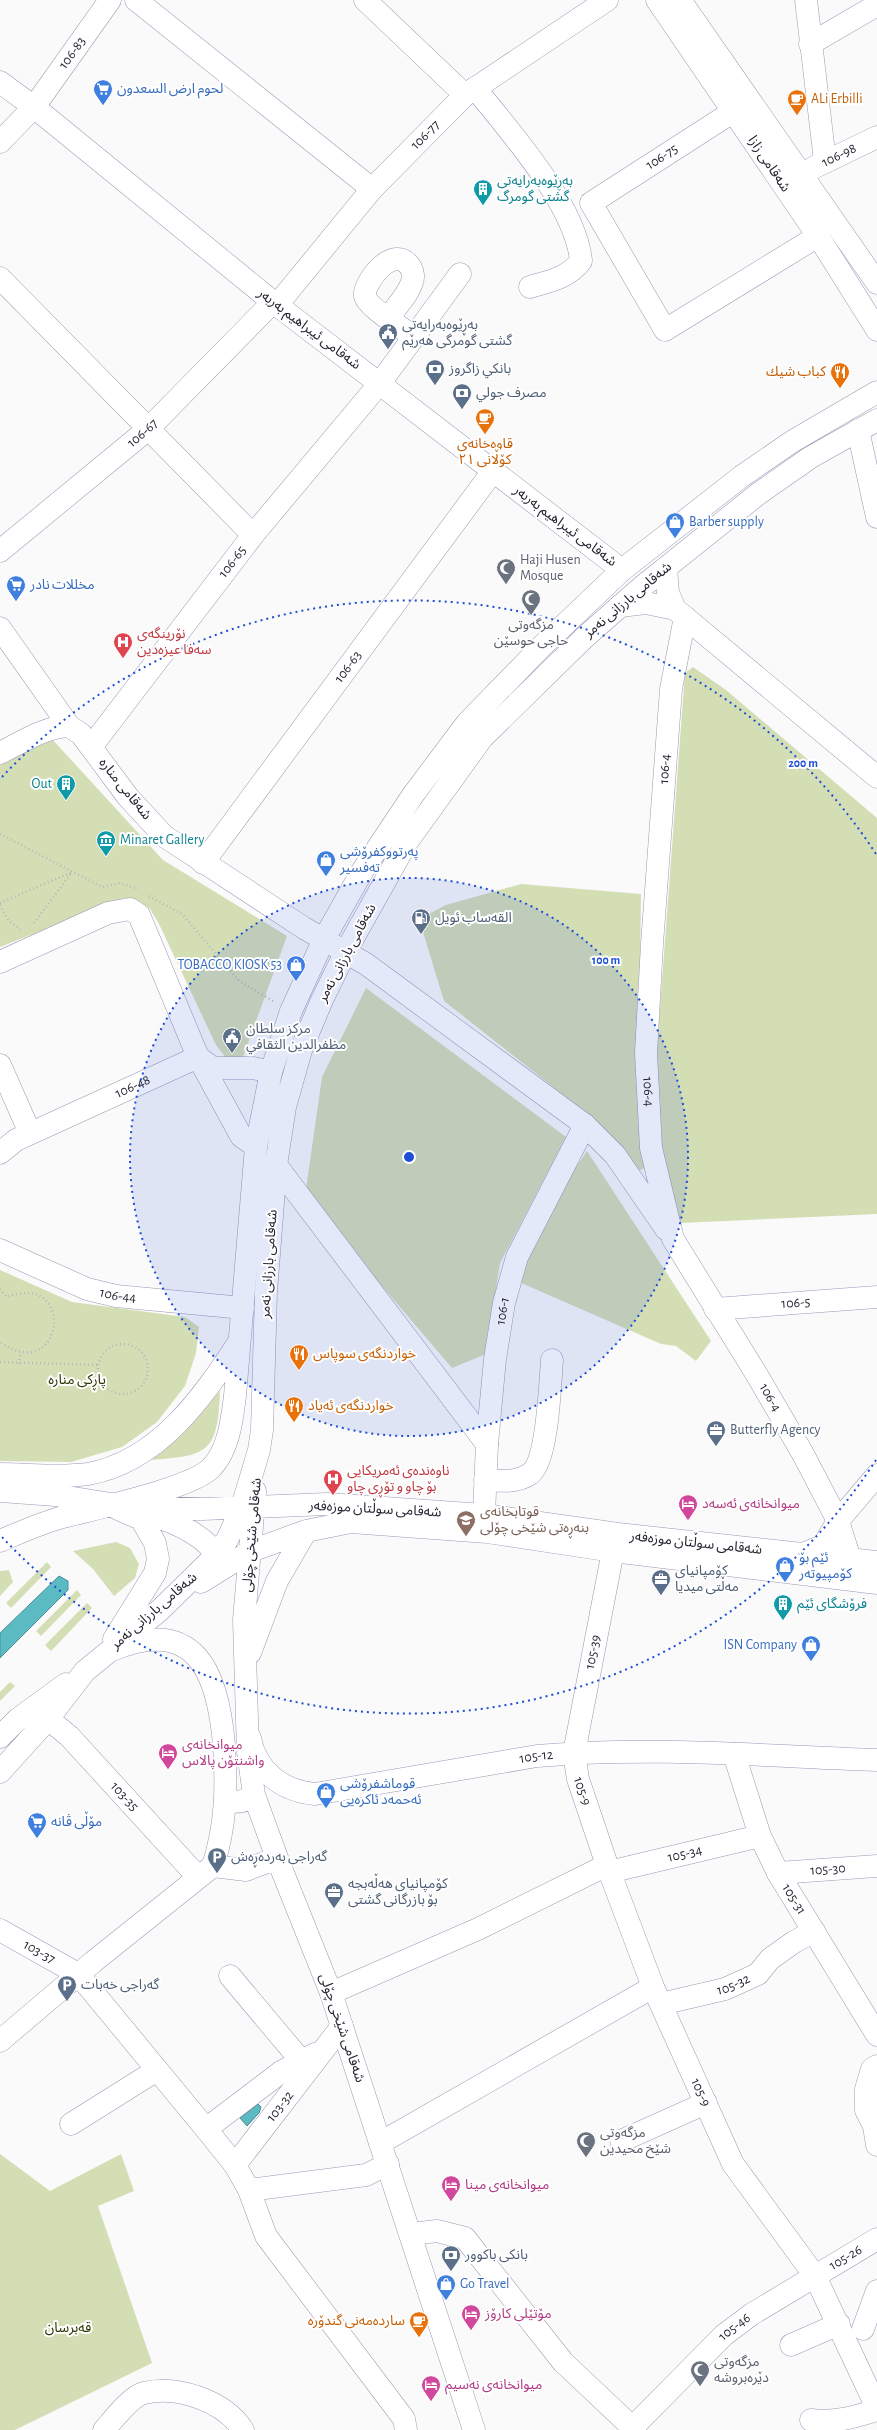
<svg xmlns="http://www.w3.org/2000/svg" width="877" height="2430" viewBox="0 0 877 2430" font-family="'Alegreya Sans','Noto Sans Arabic',sans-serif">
<rect width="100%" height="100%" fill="#fafafa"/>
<path fill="#d4deb5" d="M693 667 726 690 877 818V1214L681 1223 675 1218 662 1158 654 1088 685 673Z
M52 739 163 860 287 936 240 1065 226 1058 216 1045 159 924 150 909 138 901 124 898 0 947V765Z
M521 884 641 894 638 1123 648 1166 639 1171 590 1116 444 1001 419 919 446 905Z
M366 988 566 1137 500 1263 486 1354 452 1368 305 1196 322 1077Z
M587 1151 711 1341 696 1361 676 1346 661 1344 519 1282 545 1212Z
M0 1270 72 1302 185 1317 199 1327 196 1353 185 1386 157 1422 122 1447 71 1462 0 1461Z
M220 1391C218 1454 207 1456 148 1460L189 1425Z
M116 1542 130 1548 139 1564 135 1578 114 1596 93 1569 73 1551Z
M47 1562 51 1567 11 1608 6 1603Z
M9 1570 13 1582 0 1596V1571Z
M77 1590 81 1595 41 1636 36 1631Z
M87 1603 92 1608 51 1651 45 1645Z
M10 1682 15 1686 0 1701V1692Z
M0 2154 50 2191 121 2154 134 2191 98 2206 152 2363 15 2430H0Z"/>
<path fill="#5cbac3" stroke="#4c8d98" d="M59 1576 68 1581V1590L0 1658V1633Z
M258 2104 261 2107 259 2113 247 2126 240 2118Z"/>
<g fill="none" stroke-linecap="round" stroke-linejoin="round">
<defs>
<g id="minor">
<path d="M136 0 372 189"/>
<path d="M365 0 465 95"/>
<path d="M657 0 818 236 877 330"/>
<path d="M680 0 877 283"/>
<path d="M806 0 825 161"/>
<path d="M810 44 877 5"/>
<path d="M0 82 34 107 273 302 622 570"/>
<path d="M475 88C510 132 576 205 581 261 568 278 550 281 530 287"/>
<path d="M734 111 591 203 665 330 818 236"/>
<path id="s1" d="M0 142 34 107 110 0"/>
<path id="s2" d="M813 168 877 137"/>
<path d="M0 278 253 535"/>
<path id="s3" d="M277 305 372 189 465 95 607 0"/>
<path d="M388 318C396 307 408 295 412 282 414 278 413 272 411 268 394 240 362 285 365 296 367 307 404 329 414 337"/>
<path d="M858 430 877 517"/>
<path id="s4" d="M0 551 147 430 273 302"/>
<path d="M666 568 668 593 675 609"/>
<path d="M620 606 646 603 675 609 877 777"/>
<path id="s5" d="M685 617 671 689 652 944 646 1053 651 1148 673 1239 757 1375 803 1454 838 1521 850 1559"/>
<path d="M0 628 69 726 81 734 128 797 164 836 304 928 366 964 585 1125 615 1155 666 1229"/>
<path id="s6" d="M91 747 253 535 380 383 460 274"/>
<path d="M0 753C22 742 44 727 69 726"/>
<path id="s7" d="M203 863 493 471"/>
<path d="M0 962 108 913 130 909 139 915 198 1057 241 1136 256 1147"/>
<path d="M0 1065 30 1133"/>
<path id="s8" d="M0 1153 16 1140 198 1057 213 1068H253L271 1072"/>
<path d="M276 1165 487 1444"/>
<path id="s9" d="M0 1250 87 1289 116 1296 243 1308"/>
<path id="s10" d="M715 1309 877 1297"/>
<path d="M485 1480C501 1481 516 1483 530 1474 548 1461 550 1383 552 1360"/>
<path id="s11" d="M484 1515 487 1444 495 1359 504 1303 517 1257 585 1125"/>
<path id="s12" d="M613 1551 574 1753 578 1779 607 1865 653 1987 733 2164 815 2276 877 2408"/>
<path d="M803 1554 823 1546 838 1521 877 1475"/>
<path id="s13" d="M48 1719 69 1736 198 1877"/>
<path id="s14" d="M250 1738C256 1771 282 1791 315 1794L537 1756C650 1746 765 1756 877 1760"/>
<path id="s15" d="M734 1754 760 1836 778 1873 877 2035"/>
<path id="s16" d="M609 1872 760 1836"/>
<path id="s17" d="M778 1873 877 1866"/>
<path id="s18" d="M0 1930 78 1974 206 2129 235 2165 249 2190 266 2236 404 2419 406 2430"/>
<path d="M230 1976 308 2069"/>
<path d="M331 1993 478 1929 607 1865"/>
<path id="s19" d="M661 2004 725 1989 758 1974 770 1959 794 1942 814 1931"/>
<path d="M0 2041 93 1962 213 1866C226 1825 227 1788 224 1745 218 1673 196 1615 112 1650"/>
<path d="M877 2066 872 2069 866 2089V2110L874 2126 877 2145"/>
<path d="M71 2124 157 2070"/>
<path d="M206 2129 281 2072 315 2054"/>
<path d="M621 2141 706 2103"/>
<path d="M380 2143 653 1987"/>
<path id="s20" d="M235 2165 342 2026"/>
<path d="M249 2190 366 2175 388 2164"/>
<path d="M411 2234 437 2231 465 2238 563 2362 635 2430"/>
<path d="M863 2329 877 2291"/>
<path d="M791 2345 839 2324"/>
<path d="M811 2420C835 2423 854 2417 877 2410"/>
<path id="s21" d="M632 2428 724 2335 752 2314 877 2239"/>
<path d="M104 2430C113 2420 131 2396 144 2393 178 2385 224 2401 243 2430"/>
</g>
<path id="major" d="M0 1474C29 1474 60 1478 88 1474 159 1461 202 1398 239 1342
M0 1491 55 1495 130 1507 203 1509 327 1504 484 1515 618 1534 877 1562
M255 1491 244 1620 248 1752 254 1795 277 1858 331 1993 474 2430
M149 1514C180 1524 207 1536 225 1565
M0 1541C21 1532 41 1523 63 1517 93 1509 194 1488 212 1467 229 1449 232 1419 235 1396L256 1147 271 1072 291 1011 324 939 363 870 413 795 467 723 542 646 622 570 742 476 793 441 877 392
M201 1582 251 1551 306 1531 351 1522 487 1532 613 1551 877 1583
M114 1639 155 1573 158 1559 155 1543 141 1519 118 1509
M250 1653 277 1581 306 1531
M0 1737 18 1719 66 1684
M0 1772 48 1719 85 1671 160 1610 209 1562 227 1540 242 1507 259 1450 262 1430 266 1292 276 1165 285 1107 301 1050 322 1000 346 951 407 842 482 738 585 637 643 586 758 494 811 457 877 420
M226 1800C235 1803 248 1802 254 1795
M213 1866 246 1870 277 1858"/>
</defs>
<use href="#minor" stroke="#9d97b7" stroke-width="23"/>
<use href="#major" stroke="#9d97b7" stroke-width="23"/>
<path stroke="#b8b7bb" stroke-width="2.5" stroke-dasharray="1 3" stroke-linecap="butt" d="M0 834 102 887 120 883 138 889
M149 896 182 914 239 981 273 1001
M0 903 72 872
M0 905 8 920 21 930
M34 923 72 872
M0 1289 7 1297C77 1270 64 1387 0 1342
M98 1369a25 25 0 1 1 50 0a25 25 0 1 1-50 0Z
M0 1362 98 1365
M19 1364 21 1352"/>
<use href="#minor" stroke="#fff" stroke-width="22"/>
<use href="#major" stroke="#fff" stroke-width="22"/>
</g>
<circle cx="409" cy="1157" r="279" fill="#1d4ed8" fill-opacity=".12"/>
<g fill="none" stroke="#1d4ed8" stroke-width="2" stroke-dasharray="2 4">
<circle cx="409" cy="1157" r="279"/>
<path d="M876 1460A557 557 0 0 1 2 1537M2 777A557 557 0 0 1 876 854"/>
</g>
<defs>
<symbol id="supermarket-pin" viewBox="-11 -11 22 30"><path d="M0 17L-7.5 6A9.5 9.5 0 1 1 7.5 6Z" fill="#3f7fe0" stroke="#fff"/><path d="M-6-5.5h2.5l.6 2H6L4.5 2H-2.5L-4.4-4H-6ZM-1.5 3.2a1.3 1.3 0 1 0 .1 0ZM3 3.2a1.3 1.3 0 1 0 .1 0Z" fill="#fff"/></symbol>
<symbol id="cafe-pin" viewBox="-11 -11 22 30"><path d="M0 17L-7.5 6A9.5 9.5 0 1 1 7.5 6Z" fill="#e8710a" stroke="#fff"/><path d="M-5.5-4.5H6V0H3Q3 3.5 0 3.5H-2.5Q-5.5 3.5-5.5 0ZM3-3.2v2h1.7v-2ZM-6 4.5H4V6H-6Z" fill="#fff"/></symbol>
<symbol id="building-pin" viewBox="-11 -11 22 30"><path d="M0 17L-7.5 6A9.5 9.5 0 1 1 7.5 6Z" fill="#0f9aa8" stroke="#fff"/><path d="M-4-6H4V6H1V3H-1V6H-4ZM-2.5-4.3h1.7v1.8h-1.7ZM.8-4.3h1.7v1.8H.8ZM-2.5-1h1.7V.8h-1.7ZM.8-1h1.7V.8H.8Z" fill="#fff"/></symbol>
<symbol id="civic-pin" viewBox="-11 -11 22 30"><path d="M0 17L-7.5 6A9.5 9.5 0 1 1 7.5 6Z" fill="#5c6f8a" stroke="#fff"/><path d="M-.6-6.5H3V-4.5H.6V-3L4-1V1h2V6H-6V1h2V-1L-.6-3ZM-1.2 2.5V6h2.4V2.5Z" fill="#fff"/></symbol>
<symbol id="bank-pin" viewBox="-11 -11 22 30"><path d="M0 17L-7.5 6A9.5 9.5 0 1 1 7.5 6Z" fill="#5c6f8a" stroke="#fff"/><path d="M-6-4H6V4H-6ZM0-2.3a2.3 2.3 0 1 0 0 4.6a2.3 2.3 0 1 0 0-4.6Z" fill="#fff"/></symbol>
<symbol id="restaurant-pin" viewBox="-11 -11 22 30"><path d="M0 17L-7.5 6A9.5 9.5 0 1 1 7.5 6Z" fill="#e8710a" stroke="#fff"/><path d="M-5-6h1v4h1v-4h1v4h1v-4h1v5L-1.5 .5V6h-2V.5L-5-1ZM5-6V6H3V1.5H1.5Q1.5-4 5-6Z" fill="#fff"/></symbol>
<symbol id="shop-pin" viewBox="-11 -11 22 30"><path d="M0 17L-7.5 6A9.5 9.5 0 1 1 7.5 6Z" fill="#3f7fe0" stroke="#fff"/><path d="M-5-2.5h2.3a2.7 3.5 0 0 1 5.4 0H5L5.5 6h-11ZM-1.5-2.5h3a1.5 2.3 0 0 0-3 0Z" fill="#fff"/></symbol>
<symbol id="mosque-pin" viewBox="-11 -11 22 30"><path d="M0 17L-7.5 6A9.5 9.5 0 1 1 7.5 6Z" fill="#6b7280" stroke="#fff"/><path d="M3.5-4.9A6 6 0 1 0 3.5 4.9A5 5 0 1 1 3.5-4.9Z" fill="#fff"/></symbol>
<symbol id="hospital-pin" viewBox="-11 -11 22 30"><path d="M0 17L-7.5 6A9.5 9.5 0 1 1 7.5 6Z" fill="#e0444e" stroke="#fff"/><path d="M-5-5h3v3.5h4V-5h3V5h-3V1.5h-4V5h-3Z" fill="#fff"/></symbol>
<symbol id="museum-pin" viewBox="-11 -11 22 30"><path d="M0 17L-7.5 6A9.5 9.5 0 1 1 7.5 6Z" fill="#0f9aa8" stroke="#fff"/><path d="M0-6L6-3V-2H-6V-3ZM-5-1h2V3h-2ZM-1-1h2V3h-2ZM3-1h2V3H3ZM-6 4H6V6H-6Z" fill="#fff"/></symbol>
<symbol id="fuel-pin" viewBox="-11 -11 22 30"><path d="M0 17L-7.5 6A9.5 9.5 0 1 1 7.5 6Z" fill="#5c6f8a" stroke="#fff"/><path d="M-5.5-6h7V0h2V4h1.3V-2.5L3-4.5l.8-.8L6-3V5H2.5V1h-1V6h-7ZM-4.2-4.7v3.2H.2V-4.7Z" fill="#fff"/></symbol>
<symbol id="office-pin" viewBox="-11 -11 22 30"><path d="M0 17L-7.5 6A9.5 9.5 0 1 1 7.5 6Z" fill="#5c6f8a" stroke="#fff"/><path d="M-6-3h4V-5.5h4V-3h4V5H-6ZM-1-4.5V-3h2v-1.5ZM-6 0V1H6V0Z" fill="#fff"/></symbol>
<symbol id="hotel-pin" viewBox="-11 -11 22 30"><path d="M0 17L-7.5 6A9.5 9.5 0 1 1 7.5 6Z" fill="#d1479c" stroke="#fff"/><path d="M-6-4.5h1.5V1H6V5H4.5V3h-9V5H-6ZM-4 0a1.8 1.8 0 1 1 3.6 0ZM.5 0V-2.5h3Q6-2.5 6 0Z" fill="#fff"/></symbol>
<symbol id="school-pin" viewBox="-11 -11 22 30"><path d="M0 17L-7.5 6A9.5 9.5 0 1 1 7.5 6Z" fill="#8d6e63" stroke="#fff"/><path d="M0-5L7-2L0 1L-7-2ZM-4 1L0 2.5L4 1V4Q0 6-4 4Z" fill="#fff"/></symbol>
<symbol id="parking-pin" viewBox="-11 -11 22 30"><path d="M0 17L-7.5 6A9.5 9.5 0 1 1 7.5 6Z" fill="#5c6f8a" stroke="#fff"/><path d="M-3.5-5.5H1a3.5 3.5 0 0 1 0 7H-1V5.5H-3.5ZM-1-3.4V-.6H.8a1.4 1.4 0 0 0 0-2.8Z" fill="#fff"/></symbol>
</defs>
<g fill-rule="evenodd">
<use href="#supermarket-pin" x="92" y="78" width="22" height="30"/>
<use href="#cafe-pin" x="786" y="88" width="22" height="30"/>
<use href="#building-pin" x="472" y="178" width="22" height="30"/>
<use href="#civic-pin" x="377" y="322" width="22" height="30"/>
<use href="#bank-pin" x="424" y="358" width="22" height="30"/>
<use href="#restaurant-pin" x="829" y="361" width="22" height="30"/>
<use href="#bank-pin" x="451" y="382" width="22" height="30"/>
<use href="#cafe-pin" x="474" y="407" width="22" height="30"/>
<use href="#shop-pin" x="664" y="511" width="22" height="30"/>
<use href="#mosque-pin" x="495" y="557" width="22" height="30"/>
<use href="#supermarket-pin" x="5" y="574" width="22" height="30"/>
<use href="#mosque-pin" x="520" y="588" width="22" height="30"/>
<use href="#hospital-pin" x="112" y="631" width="22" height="30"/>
<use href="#building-pin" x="55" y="773" width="22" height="30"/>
<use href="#museum-pin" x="95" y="829" width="22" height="30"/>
<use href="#shop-pin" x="315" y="849" width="22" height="30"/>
<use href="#fuel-pin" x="410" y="907" width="22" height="30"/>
<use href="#shop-pin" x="285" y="954" width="22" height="30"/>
<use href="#civic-pin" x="221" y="1026" width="22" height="30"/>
<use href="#restaurant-pin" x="288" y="1343" width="22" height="30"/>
<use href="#restaurant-pin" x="283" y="1395" width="22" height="30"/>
<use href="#office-pin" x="705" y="1419" width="22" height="30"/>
<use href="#hospital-pin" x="322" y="1468" width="22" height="30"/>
<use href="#hotel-pin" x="677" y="1493" width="22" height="30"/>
<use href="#school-pin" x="455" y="1509" width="22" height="30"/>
<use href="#shop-pin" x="774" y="1555" width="22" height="30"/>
<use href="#office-pin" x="650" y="1568" width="22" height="30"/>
<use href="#building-pin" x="772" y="1593" width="22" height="30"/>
<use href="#shop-pin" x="800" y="1634" width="22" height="30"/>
<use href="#hotel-pin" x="157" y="1742" width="22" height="30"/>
<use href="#shop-pin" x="315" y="1781" width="22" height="30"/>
<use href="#supermarket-pin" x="26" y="1811" width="22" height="30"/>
<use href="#parking-pin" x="206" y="1846" width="22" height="30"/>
<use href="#office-pin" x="323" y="1881" width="22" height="30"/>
<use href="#parking-pin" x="56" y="1974" width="22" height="30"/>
<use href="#mosque-pin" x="575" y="2130" width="22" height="30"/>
<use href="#hotel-pin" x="440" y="2174" width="22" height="30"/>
<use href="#bank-pin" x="440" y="2244" width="22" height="30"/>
<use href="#shop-pin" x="435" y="2273" width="22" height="30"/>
<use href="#hotel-pin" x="460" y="2303" width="22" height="30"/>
<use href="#cafe-pin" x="408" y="2310" width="22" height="30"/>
<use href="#mosque-pin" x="689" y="2359" width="22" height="30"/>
<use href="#hotel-pin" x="420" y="2374" width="22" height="30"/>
</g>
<g text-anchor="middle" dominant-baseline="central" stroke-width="4" stroke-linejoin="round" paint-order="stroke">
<g font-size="14" fill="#282532" stroke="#fff">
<text stroke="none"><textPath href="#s1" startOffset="115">106-83</textPath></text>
<text stroke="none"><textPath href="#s3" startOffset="226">106-77</textPath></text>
<text stroke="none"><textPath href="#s2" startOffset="29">106-98</textPath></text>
<text transform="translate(662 157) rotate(-33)">106-75</text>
<text transform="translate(769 164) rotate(56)">شەقامی زازا</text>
<text transform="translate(309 329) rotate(37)">شەقامی ئیبراهیم بەربەر</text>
<text stroke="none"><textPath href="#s4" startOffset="185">106-67</textPath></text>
<text transform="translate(565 526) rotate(37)">شەقامی ئیبراهیم بەربەر</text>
<text stroke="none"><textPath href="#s6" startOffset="233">106-65</textPath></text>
<text transform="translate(628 600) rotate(-40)">شەقامی بارزانی نەمر</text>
<text stroke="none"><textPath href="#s7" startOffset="244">106-63</textPath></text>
<text transform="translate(665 769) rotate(-86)">106-4</text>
<text transform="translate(125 789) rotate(51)">شەقامی منارە</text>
<text transform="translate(347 953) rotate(-62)">شەقامی بارزانی نەمر</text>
<text stroke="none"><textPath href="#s8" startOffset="149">106-48</textPath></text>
<text stroke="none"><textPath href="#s5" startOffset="477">106-4</textPath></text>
<text transform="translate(269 1264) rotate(-86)">شەقامی بارزانی نەمر</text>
<text stroke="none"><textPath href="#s9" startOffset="127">106-44</textPath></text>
<text stroke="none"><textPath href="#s10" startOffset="81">106-5</textPath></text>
<text stroke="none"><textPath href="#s11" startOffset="205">106-1</textPath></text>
<text stroke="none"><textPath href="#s5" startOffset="813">106-4</textPath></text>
<text transform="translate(375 1509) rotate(3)">شەقامی سوڵتان موزەفەر</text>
<text transform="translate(252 1535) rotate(-85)">شەقامی شێخی چۆلی</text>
<text transform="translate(696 1543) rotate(6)">شەقامی سوڵتان موزەفەر</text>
<text transform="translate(154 1611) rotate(-41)">شەقامی بارزانی نەمر</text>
<text transform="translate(593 1652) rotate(-79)">105-39</text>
<text stroke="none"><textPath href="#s14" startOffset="317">105-12</textPath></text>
<text stroke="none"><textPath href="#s12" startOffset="245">105-9</textPath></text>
<text stroke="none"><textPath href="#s13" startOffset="109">103-35</textPath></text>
<text stroke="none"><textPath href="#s16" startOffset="78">105-34</textPath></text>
<text stroke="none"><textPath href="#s17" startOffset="50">105-30</textPath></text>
<text stroke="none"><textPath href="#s15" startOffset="158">105-31</textPath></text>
<text stroke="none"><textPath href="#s18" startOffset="45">103-37</textPath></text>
<text stroke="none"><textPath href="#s19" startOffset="75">105-32</textPath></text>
<text transform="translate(342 2028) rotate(71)">شەقامی شێخی چۆلی</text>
<text stroke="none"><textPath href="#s12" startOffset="569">105-9</textPath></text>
<text stroke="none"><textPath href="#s20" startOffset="74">103-32</textPath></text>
<text stroke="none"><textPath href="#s21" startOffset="275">105-26</textPath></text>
<text stroke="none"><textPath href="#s21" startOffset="144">105-46</textPath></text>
</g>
<g font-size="14" fill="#366cbe" stroke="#fff" text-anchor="start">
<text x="117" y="89">لحوم ارض السعدون</text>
<text x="689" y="522">Barber supply</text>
<text x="30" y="585">مخللات نادر</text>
<text x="340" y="852">پەرتووکفرۆشی<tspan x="340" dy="16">تەفسیر</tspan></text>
<text x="282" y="965" text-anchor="end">TOBACCO KIOSK 53</text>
<text x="799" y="1558">ئێم بۆ<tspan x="799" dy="16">کۆمپیوتەر</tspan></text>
<text x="797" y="1645" text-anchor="end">ISN Company</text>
<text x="340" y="1784">قوماشفرۆشی<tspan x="340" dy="16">ئەحمەد ئاکرەیی</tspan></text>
<text x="51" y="1822">مۆڵی ڤانە</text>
<text x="460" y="2284">Go Travel</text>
</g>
<g font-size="14" fill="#c56008" stroke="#fff" text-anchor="start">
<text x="811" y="99">ALi Erbilli</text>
<text x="826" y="372" text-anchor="end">كباب شيك</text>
<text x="485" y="444" text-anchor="middle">قاوەخانەی<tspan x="485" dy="16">کۆڵانی ٢١</tspan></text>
<text x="313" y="1354">خواردنگەی سوپاس</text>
<text x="308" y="1406">خواردنگەی ئەیاد</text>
<text x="405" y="2321" text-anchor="end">ساردەمەنی گندۆرە</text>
</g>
<g font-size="14" fill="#0d838f" stroke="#fff" text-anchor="start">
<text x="497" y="181">بەڕێوەبەرایەتی<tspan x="497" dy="16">گشتی گومرگ</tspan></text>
<text x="52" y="784" text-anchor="end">Out</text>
<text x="120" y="840">Minaret Gallery</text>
<text x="797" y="1604">فرۆشگای ئێم</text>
</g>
<g font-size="14" fill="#4e5e75" stroke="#fff" text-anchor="start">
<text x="402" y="325">بەڕێوەبەرایەتی<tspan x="402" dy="16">گشتی گومرگی هەرێم</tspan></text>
<text x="449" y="369">بانكي زاگروز</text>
<text x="476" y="393">مصرف جولي</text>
<text x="435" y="918">القەساب ئویل</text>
<text x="246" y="1029">مركز سلطان<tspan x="246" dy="16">مظفرالدين الثقافي</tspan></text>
<text x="730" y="1430">Butterfly Agency</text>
<text x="675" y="1571">کۆمپانیای<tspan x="675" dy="16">مەڵتی میدیا</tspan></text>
<text x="231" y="1857">گەراجی بەردەڕەش</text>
<text x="348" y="1884">کۆمپانیای هەڵەبجە<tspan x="348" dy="16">بۆ بازرگانی گشتی</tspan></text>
<text x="81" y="1985">گەراجی خەبات</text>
<text x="465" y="2255">بانکی باکوور</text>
</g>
<g font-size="14" fill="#5b616d" stroke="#fff" text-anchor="start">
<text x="520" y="560">Haji Husen<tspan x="520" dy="16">Mosque</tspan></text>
<text x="531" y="625" text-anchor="middle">مزگەوتی<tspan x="531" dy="16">حاجی حوسێن</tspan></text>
<text x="600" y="2133">مزگەوتی<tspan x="600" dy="16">شێخ محیدین</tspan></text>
<text x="714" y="2362">مزگەوتی<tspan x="714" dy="16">دێرەبروشە</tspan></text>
</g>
<g font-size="14" fill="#be3a42" stroke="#fff" text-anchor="start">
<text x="137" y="634">نۆرینگەی<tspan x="137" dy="16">سەفا عیزەدین</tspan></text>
<text x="347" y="1471">ناوەندەی ئەمریکایی<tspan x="347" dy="16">بۆ چاو و تۆڕی چاو</tspan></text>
</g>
<g font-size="14" fill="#2e3601" stroke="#fff">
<text x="77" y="1380">پاڕکی منارە</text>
<text x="68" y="2328">قەبرسان</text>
</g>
<g font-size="14" fill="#b23c85" stroke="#fff" text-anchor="start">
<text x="702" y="1504">میوانخانەی ئەسەد</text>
<text x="182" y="1745">میوانخانەی<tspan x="182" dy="16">واشنتۆن پالاس</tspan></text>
<text x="465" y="2185">میوانخانەی مینا</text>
<text x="485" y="2314">مۆتێلی کارۆز</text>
<text x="445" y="2385">میوانخانەی نەسیم</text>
</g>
<g font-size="14" fill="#785e54" stroke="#fff" text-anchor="start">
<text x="480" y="1512">قوتابخانەی<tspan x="480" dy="16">بنەڕەتی شێخی چۆلی</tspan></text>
</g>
</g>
<circle cx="409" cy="1157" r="6" fill="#1d4ed8" stroke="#fff" stroke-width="2"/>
<g font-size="12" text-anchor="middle" font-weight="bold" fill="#1d4ed8" stroke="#fff" stroke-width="4" stroke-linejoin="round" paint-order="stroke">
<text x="803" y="767">200 m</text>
<text x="606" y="964">100 m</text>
</g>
</svg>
